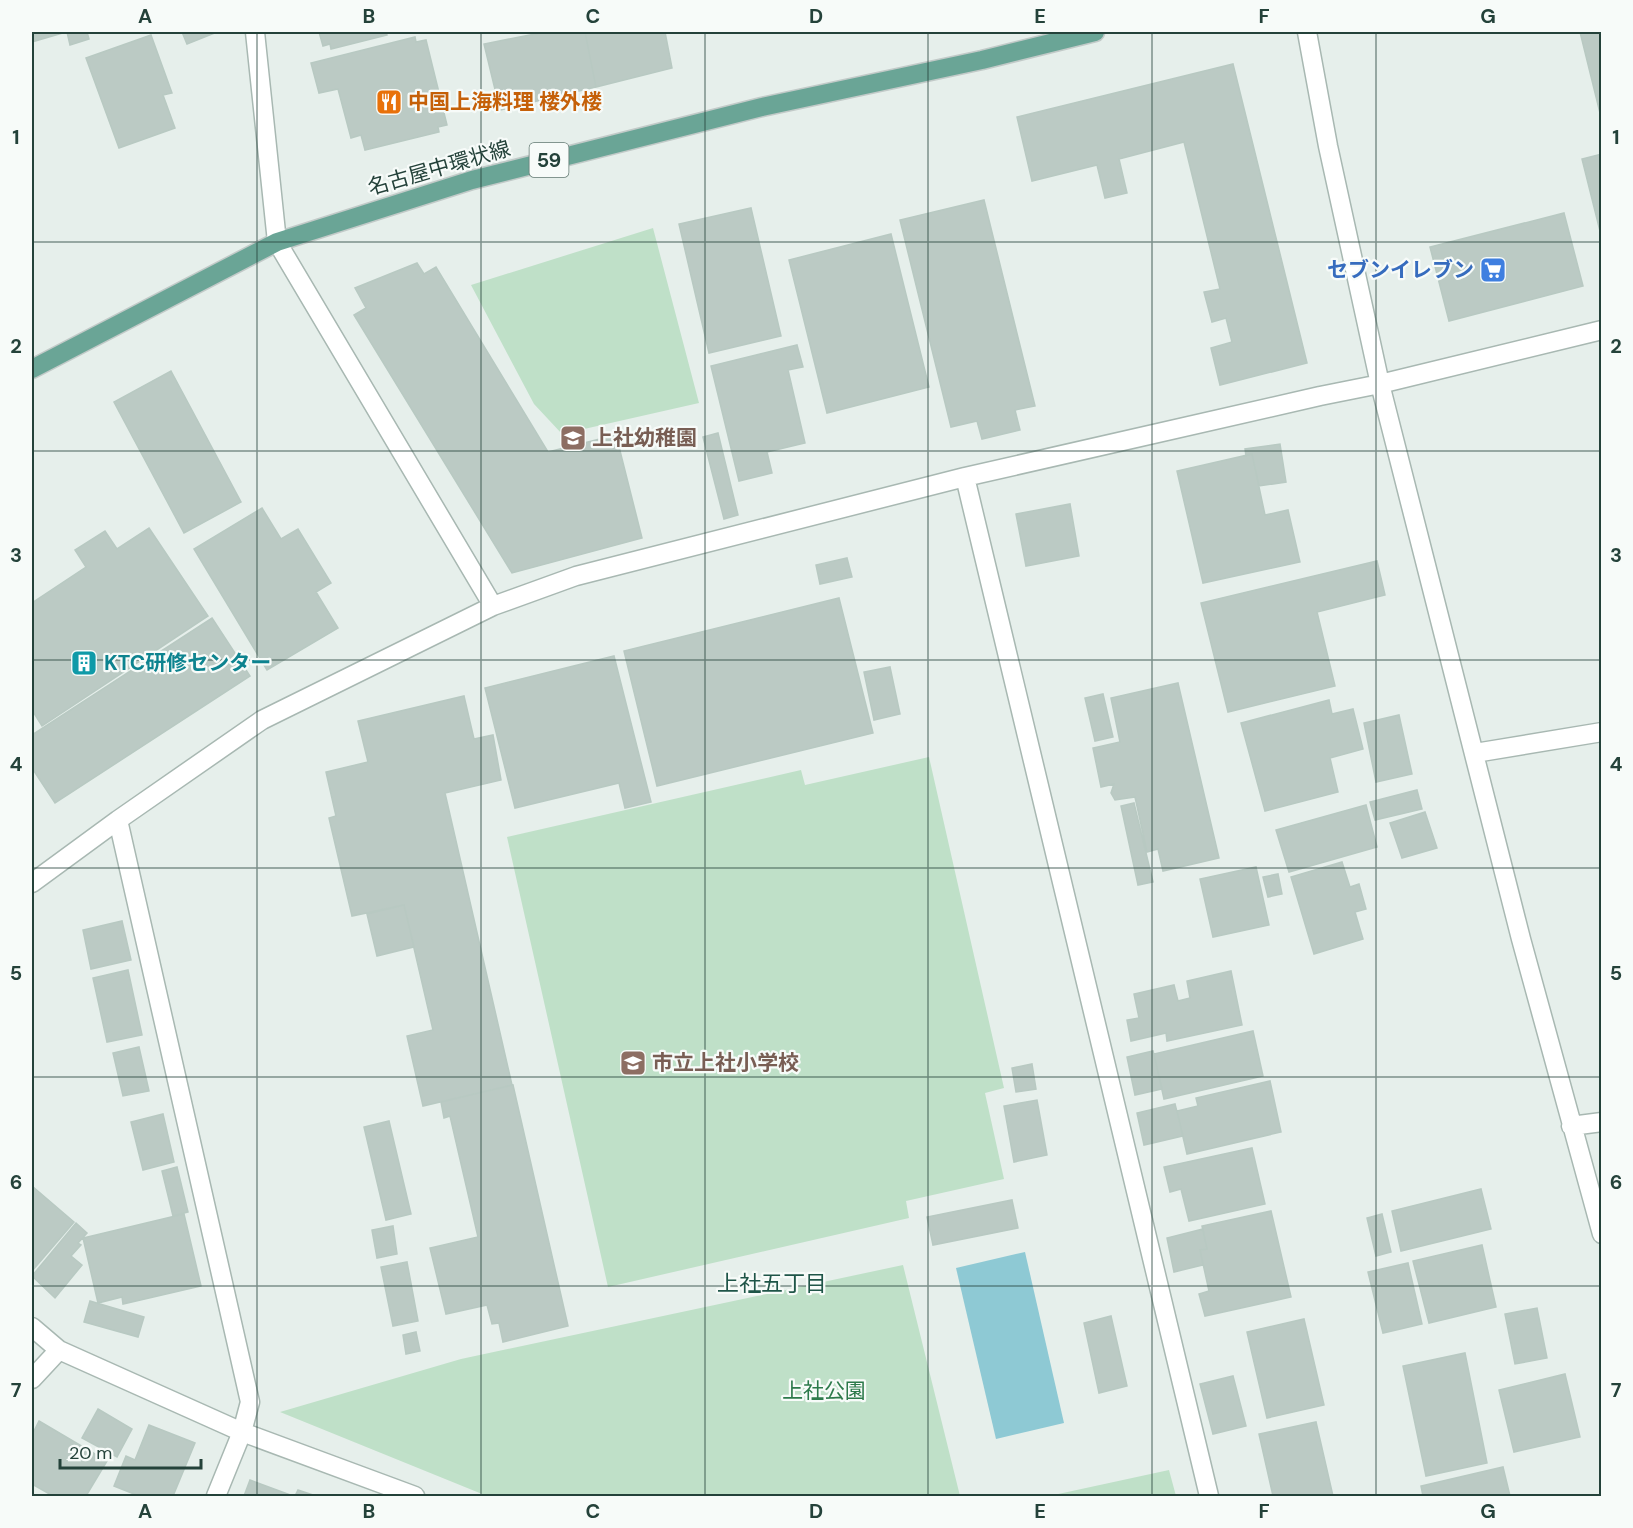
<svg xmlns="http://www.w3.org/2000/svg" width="1633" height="1528" viewBox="0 0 1633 1528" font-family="'DM Sans','Noto Sans JP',sans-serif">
<rect width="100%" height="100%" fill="#e6efeb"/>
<path fill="#bfe0c8" d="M653 228 699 403 562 434 534 404 471 285Z
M929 757 1004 1088 985 1093 1004 1179 906 1201 909 1218 608 1287 507 837 801 770 805 785Z
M903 1265 960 1496H487L280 1412 461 1359Z
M1169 1470 1176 1496H1049Z"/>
<path fill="#8ec9d4" d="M1025 1252 1064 1423 996 1439 956 1268Z"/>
<path fill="#bbcac4" stroke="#b8c9c2" stroke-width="1.5" d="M32 32H66L32 42Z
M67 32H87L89 39 70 45Z
M182 32H217L187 44Z
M319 32H386L387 35 331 49 330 44 323 46Z
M545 32H585L596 87 500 110 484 44Z
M585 32H665L672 68 596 87Z
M1580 32H1602V121Z
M151 35 172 93 163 95 175 128 119 148 86 58Z
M415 37 416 42 426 40 447 125 438 127 439 132 365 150 361 135 351 138 338 89 319 93 311 63Z
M1233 64 1307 363 1220 385 1211 348 1232 342 1226 318 1212 322 1204 292 1220 289 1184 142 1119 159 1127 193 1105 198 1097 165 1032 181 1017 117Z
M1602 154V239L1582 159Z
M984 200 1035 406 1015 410 1020 430 982 439 977 421 951 427 900 220Z
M751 208 781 336 709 353 679 224Z
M1564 213 1583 286 1449 321 1430 247Z
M891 234 929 387 827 413 789 260Z
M417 263 424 274 436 267 548 452 616 435 642 538 512 573 354 315 366 308 355 288Z
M797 345 803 367 788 370 805 443 767 452 772 473 739 481 711 366Z
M171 371 241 502 184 533 114 402Z
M718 433 738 515 724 519 703 437Z
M1280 444 1286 482 1259 486 1252 454 1246 456 1245 449Z
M1252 454 1265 515 1288 510 1300 562 1203 583 1177 471Z
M1070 504 1079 556 1026 566 1016 514Z
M262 508 281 539 298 529 331 583 316 592 338 628 267 670 194 549Z
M149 528 208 616 42 726 32 710V603L86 567 75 550 105 531 117 549Z
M847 558 852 577 820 584 816 565Z
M1377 561 1385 595 1317 612 1335 686 1228 712 1201 603Z
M839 598 873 733 657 786 624 651Z
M212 618 250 676 55 803 32 768V735Z
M614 656 651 802 625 808 619 783 515 808 485 688Z
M890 667 900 714 874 720 864 672Z
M1178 683 1219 858 1163 871 1158 849 1147 852 1135 797 1115 800 1111 793 1114 784 1101 787 1093 748 1120 742 1111 698Z
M1103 694 1113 737 1095 741 1085 698Z
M464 696 474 739 493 735 501 780 445 793 512 1085 423 1106 407 1036 433 1030 404 905 352 916 329 818 336 816 326 772 368 762 358 721Z
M1329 700 1332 714 1353 709 1363 749 1330 758 1338 792 1265 811 1241 723Z
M1399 715 1412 774 1376 782 1364 723Z
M1417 790 1422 809 1375 820 1370 802Z
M1134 803 1153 882 1138 885 1121 806Z
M1366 805 1377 847 1289 872 1276 830Z
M1425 812 1437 848 1402 858 1390 823Z
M1342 862 1350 887 1359 884 1366 909 1355 912 1363 939 1314 954 1291 877Z
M1256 867 1269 925 1213 937 1200 879Z
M1278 874 1282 894 1268 897 1263 877Z
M404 905 414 947 377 956 367 914Z
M122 921 131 960 91 969 83 930Z
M128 970 142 1035 107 1042 93 978Z
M1231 971 1242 1025 1167 1041 1166 1033 1131 1041 1127 1020 1139 1018 1134 994 1174 985 1178 1001 1190 998 1187 981Z
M1253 1031 1263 1076 1164 1099 1154 1054Z
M139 1047 149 1091 123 1096 113 1053Z
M1153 1051 1162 1089 1135 1095 1127 1057Z
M1032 1064 1036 1089 1016 1092 1012 1068Z
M1270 1081 1281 1132 1187 1154 1177 1111 1198 1106 1196 1098Z
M513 1085 568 1326 503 1342 499 1323 492 1324 487 1305 446 1314 430 1248 478 1237 450 1116 444 1118 441 1102Z
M1037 1100 1047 1155 1014 1162 1004 1106Z
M1175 1104 1183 1136 1144 1145 1137 1113Z
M163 1114 174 1162 143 1170 131 1122Z
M389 1121 411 1214 386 1220 364 1127Z
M1252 1148 1265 1204 1189 1221 1181 1189 1170 1192 1164 1167Z
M177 1167 188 1212 173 1216 162 1171Z
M32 1186 74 1222 32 1271Z
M1481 1189 1491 1229 1401 1251 1392 1211Z
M1012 1200 1018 1228 933 1245 927 1217Z
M1271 1211 1291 1297 1205 1316 1199 1294 1209 1291 1200 1250 1207 1249 1202 1226Z
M184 1214 201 1286 123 1304 122 1297 98 1303 83 1238Z
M1382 1214 1391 1252 1376 1256 1367 1218Z
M76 1223 87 1233 78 1243 81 1245 71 1256 82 1265 55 1298 32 1276Z
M393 1226 397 1254 377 1258 372 1230Z
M1203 1229 1207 1249 1200 1250 1203 1265 1174 1272 1167 1238Z
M1482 1245 1496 1307 1429 1323 1413 1261Z
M407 1262 418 1321 393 1326 381 1267Z
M1408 1263 1422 1324 1383 1333 1368 1272Z
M90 1301 144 1317 138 1337 84 1322Z
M1537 1308 1547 1358 1515 1364 1505 1314Z
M1111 1316 1127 1386 1099 1393 1084 1323Z
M1304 1319 1324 1405 1267 1418 1247 1332Z
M416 1332 420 1351 406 1354 403 1335Z
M1465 1353 1487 1463 1426 1476 1403 1366Z
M1565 1374 1580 1437 1514 1452 1499 1390Z
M1233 1376 1246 1426 1213 1434 1200 1384Z
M98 1409 132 1429 117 1457 82 1438Z
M39 1421 107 1461 86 1496H53L32 1484V1435Z
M1316 1422 1333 1496H1273L1259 1434Z
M149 1425 195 1443 173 1496H139L114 1486 126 1456 135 1460Z
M1503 1467 1510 1496H1423L1421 1486Z
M250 1480 293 1496H244Z
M298 1490 316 1496H295Z"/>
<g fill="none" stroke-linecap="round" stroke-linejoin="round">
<defs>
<path id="minor" d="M255 32 277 242 493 606
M1307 32 1328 146 1380 384 1521 939 1602 1234
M965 477 1209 1496
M1475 753 1602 732
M118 820 250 1402 242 1432 216 1496
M32 883 118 820 262 720 493 606 576 576 965 477 1320 396 1380 384 1602 330
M1571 1126 1602 1122
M32 1327 59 1350 242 1432 415 1496
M32 1379 59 1350"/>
<path id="major" d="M32 369 277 242 472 180 762 107 982 60 1095 32"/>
</defs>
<use href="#minor" stroke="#a8b8b2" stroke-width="21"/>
<use href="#major" stroke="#c2cac8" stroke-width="21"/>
<use href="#minor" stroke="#fff" stroke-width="18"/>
<use href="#major" stroke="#6aa596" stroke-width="18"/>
</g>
<path fill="none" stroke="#24423a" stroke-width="1.5" stroke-opacity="0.55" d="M257 32V1496M481 32V1496M705 32V1496M928 32V1496M1152 32V1496M1376 32V1496M32 242H1602M32 451H1602M32 660H1602M32 868H1602M32 1077H1602M32 1286H1602"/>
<defs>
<symbol id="restaurant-square" viewBox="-11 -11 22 22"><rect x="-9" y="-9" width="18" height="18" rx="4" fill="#e8710a" stroke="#f7fbf9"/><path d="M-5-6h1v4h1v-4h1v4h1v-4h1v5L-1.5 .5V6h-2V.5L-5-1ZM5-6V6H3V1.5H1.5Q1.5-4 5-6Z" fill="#fff"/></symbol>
<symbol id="supermarket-square" viewBox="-11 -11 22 22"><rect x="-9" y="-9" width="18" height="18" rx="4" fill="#3f7fe0" stroke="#f7fbf9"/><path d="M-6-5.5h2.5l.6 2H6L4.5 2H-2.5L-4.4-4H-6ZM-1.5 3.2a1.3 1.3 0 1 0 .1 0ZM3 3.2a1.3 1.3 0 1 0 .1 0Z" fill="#fff"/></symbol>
<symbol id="school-square" viewBox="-11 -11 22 22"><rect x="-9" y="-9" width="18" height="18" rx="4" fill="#8d6e63" stroke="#f7fbf9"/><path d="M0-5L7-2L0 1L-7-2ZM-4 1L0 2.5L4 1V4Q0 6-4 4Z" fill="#fff"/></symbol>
<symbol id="building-square" viewBox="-11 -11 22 22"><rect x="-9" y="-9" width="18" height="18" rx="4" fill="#0f9aa8" stroke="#f7fbf9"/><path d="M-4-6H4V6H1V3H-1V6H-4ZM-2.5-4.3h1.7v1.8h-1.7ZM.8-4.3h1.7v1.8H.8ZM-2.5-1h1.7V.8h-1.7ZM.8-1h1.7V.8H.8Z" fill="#fff"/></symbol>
</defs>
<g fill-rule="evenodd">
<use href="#restaurant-square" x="374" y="87" width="30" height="30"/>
<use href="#supermarket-square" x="1478" y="255" width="30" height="30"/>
<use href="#school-square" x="558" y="423" width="30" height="30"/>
<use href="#building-square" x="69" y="648" width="30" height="30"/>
<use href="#school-square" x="618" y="1048" width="30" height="30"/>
</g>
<g text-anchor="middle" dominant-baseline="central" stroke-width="4.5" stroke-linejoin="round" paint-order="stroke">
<rect fill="#f7fbf9" stroke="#637a73" stroke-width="1.5" x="529.5" y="143" width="39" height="34" rx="4.5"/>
<g font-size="20" font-weight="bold" fill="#24423a">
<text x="549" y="160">59</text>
</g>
<g font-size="21" font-weight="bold" fill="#c56008" stroke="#f7fbf9" text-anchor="start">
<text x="408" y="102">中国上海料理 楼外楼</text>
</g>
<g font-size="21" fill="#24423a" stroke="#f7fbf9">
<text transform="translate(439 168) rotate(-16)">名古屋中環状線</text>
</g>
<g font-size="21" font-weight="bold" fill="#366cbe" stroke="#f7fbf9" text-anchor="end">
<text x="1474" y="270">セブンイレブン</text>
</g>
<g font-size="21" font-weight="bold" fill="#785e54" stroke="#f7fbf9" text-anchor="start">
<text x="592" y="438">上社幼稚園</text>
<text x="652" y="1063">市立上社小学校</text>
</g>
<g font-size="21" font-weight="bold" fill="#0d838f" stroke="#f7fbf9" text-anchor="start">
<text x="104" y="663">KTC研修センター</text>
</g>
<g font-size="21" fill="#2d7a4b" stroke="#f7fbf9">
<text x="824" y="1391">上社公園</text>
</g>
<g font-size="22" fill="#1f5548" stroke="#f7fbf9">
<text x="772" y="1283">上社五丁目</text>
</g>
</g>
<rect width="1633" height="1528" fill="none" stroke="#f7fbf9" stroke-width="66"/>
<path d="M60 1459v9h141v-9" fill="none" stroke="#24423a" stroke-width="3"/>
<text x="69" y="1459" font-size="18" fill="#24423a" stroke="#f7fbf9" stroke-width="4.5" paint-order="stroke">20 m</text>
<rect x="33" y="33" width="1567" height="1462" fill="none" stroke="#24423a" stroke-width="2"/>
<g font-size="20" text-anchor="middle" font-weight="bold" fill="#24423a">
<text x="145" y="23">A</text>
<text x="369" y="23">B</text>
<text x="593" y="23">C</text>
<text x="816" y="23">D</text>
<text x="1040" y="23">E</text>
<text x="1264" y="23">F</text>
<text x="1488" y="23">G</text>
<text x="16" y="144">1</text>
<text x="1616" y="144">1</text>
<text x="16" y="353">2</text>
<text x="1616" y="353">2</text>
<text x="16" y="562">3</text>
<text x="1616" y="562">3</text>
<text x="16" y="771">4</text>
<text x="1616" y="771">4</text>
<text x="16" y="980">5</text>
<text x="1616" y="980">5</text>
<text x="16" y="1189">6</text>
<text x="1616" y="1189">6</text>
<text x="16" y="1397">7</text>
<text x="1616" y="1397">7</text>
<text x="145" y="1518">A</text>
<text x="369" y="1518">B</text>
<text x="593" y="1518">C</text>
<text x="816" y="1518">D</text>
<text x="1040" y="1518">E</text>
<text x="1264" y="1518">F</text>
<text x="1488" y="1518">G</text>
</g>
</svg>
